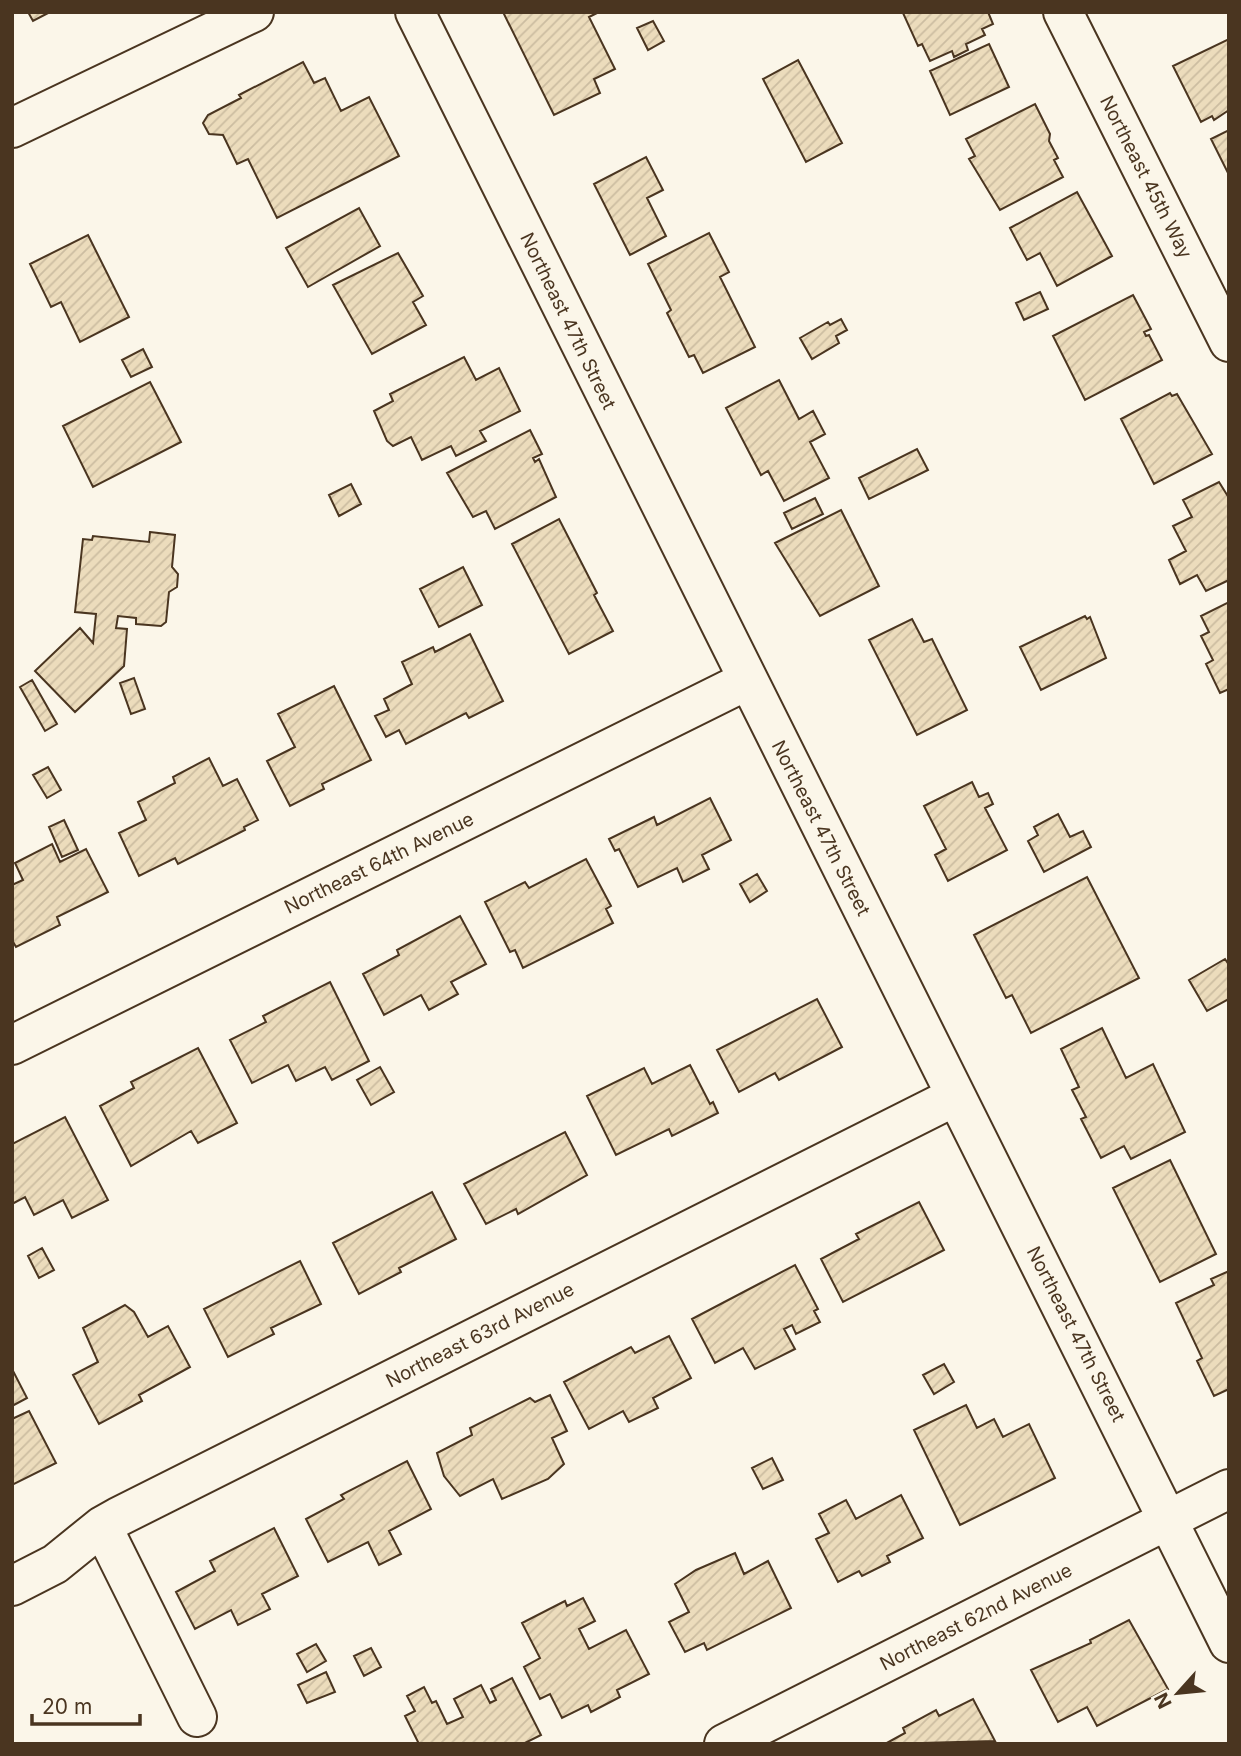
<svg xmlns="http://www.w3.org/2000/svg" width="1241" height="1756" viewBox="0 0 1241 1756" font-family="Inter,sans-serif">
<defs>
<pattern id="building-hatch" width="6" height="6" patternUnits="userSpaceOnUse" patternTransform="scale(1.75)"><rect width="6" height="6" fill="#ecdcbc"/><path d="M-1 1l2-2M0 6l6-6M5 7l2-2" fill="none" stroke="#ccbda1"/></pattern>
</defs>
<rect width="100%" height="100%" fill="#fbf6e9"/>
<path fill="url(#building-hatch)" stroke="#4a3520" stroke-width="2" d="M28 12H50L33 21Z
M503 12H599L589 17 615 69 594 79 600 93 554 115Z
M988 12 993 24 982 29 985 35 966 44 968 50 954 57 952 51 930 61 922 44 918 46 903 13Z
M653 21 664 41 648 50 637 28Z
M1229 39V110L1214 120 1212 116 1201 122 1173 66Z
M989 44 1009 87 950 115 930 71Z
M798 60 842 143 806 162 763 79Z
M303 62 314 83 325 78 341 111 369 97 399 156 277 218 248 159 237 164 223 135 209 134 203 123 208 115 241 98 239 95Z
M1035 104 1050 134 1049 141 1058 158 1054 160 1063 177 1000 210 969 159 975 156 966 139Z
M1229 130V173H1228L1211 139Z
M646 157 663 190 647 198 666 236 630 255 594 184Z
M1077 192 1112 256 1057 286 1040 253 1027 260 1010 228Z
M359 208 380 246 308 287 286 248Z
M709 233 729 272 720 277 755 347 703 373 694 355 689 357 667 313 671 310 648 264Z
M88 235 129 317 80 342 61 302 51 307 30 264Z
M398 253 423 296 413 302 426 325 372 354 333 285Z
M1040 292 1048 309 1024 320 1016 303Z
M1133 295 1151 329 1144 332 1146 336 1149 335 1162 360 1085 400 1053 336Z
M841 319 847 330 836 336 839 343 812 359 800 338 828 322 830 325Z
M143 349 152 367 131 377 122 360Z
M464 357 476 380 499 368 520 411 480 431 486 441 456 456 451 446 422 460 411 437 393 446 387 441 374 411 393 401 390 394Z
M779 380 799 419 813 411 825 434 810 442 829 478 784 501 768 471 761 475 726 408Z
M150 382 181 442 93 487 63 426Z
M1170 393 1172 396 1177 394 1212 454 1154 484 1121 419Z
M530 430 542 454 533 458 535 462 539 459 556 497 495 529 486 511 473 517 447 473Z
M917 449 928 470 869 499 859 478Z
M1219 482 1229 498V580L1206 591 1197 575 1180 584 1169 560 1186 551 1173 526 1192 517 1183 500Z
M351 484 361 504 339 516 329 495Z
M815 498 823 514 792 529 784 513Z
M841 510 879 586 820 616 775 543Z
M559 519 597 593 594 595 613 631 569 654 512 544Z
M150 532 175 535 172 567 178 574 177 587 169 592 166 622 161 626 136 624V618L118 616 116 628 127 629 124 666 75 712 35 671 80 628 93 643 96 614 75 612 83 539 92 540 93 536 149 542Z
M463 567 482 605 439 627 420 589Z
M1229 602V689L1220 693 1206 664 1213 660 1201 636 1209 632 1201 616Z
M1085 616 1087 619 1090 617 1106 658 1041 690 1020 647Z
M912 619 924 642 932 639 967 710 917 735 869 640Z
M470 634 503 701 469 718 466 713 406 744 399 730 386 737 375 716 389 710 384 699 412 684 402 662 433 647 435 652Z
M134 678 145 709 131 714 120 683Z
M32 680 57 724 45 731 20 687Z
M334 686 371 760 322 784 324 789 290 806 267 761 295 747 278 714Z
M209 758 223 786 237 779 258 820 244 827 245 830 178 864 175 858 139 876 119 833 146 820 138 802 175 783 173 777Z
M48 767 61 790 47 798 33 775Z
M972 782 979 797 988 793 993 804 985 808 1007 850 948 881 935 855 946 849 924 806Z
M710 798 731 840 702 855 709 869 683 882 677 868 638 887 619 849 615 851 609 839 654 817 657 825Z
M1058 814 1070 837 1083 831 1091 847 1044 872 1028 841 1038 835 1034 827Z
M64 820 78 850 62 857 49 827Z
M52 844 60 862 86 849 108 892 57 917 60 925 16 947 12 940V885L23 880 15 863Z
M586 859 611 906 606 909 613 923 523 968 515 950 510 952 485 902 525 882 529 888Z
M757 874 767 891 750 902 740 884Z
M1087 877 1139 978 1031 1033 1012 995 1006 998 974 935Z
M460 916 486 964 451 982 458 994 429 1010 421 995 384 1015 363 974 399 955 397 950Z
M1225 959 1229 965V999L1207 1011 1189 980Z
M330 982 369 1061 332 1080 325 1067 296 1081 288 1065 252 1083 230 1040 266 1022 263 1016Z
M817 999 842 1047 779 1080 775 1073 739 1092 717 1050Z
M1102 1028 1126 1078 1153 1064 1185 1132 1131 1159 1124 1146 1101 1158 1081 1119 1086 1117 1072 1090 1079 1087 1061 1049Z
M198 1048 237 1123 198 1143 191 1131 131 1166 100 1106 134 1088 131 1082Z
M690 1065 710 1104 713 1102 718 1113 672 1136 669 1129 616 1155 587 1096 644 1068 652 1084Z
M380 1067 394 1092 371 1105 357 1080Z
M65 1117 108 1200 72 1218 63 1200 34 1215 25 1197 12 1204V1144Z
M565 1132 587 1175 518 1214 516 1209 486 1224 464 1184Z
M1170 1160 1216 1254 1160 1282 1113 1188Z
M432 1192 456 1239 399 1268 401 1272 359 1294 333 1243Z
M919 1202 944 1250 843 1302 821 1259 859 1239 856 1234Z
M42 1248 54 1270 39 1278 28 1256Z
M300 1261 321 1304 271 1328 274 1334 228 1357 204 1309Z
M795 1265 818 1309 814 1311 820 1322 796 1334 792 1325 784 1329 795 1349 755 1369 743 1348 715 1363 692 1319Z
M1229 1271V1389L1214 1396 1197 1361 1202 1358 1176 1303 1214 1285 1211 1279Z
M125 1305 134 1312 148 1337 168 1326 190 1367 139 1395 142 1401 99 1424 73 1375 98 1362 83 1328Z
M669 1336 691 1378 653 1398 658 1408 629 1422 623 1411 589 1429 564 1382 631 1347 635 1353Z
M944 1364 954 1382 934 1394 923 1375Z
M12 1369 27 1398 12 1406Z
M550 1395 567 1431 552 1438 564 1464 548 1479 502 1499 493 1479 460 1496 444 1476 437 1453 472 1435 470 1428 530 1398 535 1402Z
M966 1405 977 1428 994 1419 1003 1437 1029 1424 1055 1478 960 1525 914 1430Z
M29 1411 56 1463 12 1485V1419Z
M772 1458 783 1480 763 1489 752 1468Z
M407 1461 431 1509 389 1531 401 1554 379 1565 368 1542 328 1562 306 1519 344 1499 341 1495Z
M901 1495 923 1538 887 1556 890 1562 862 1576 859 1571 838 1582 816 1539 829 1533 819 1514 846 1500 856 1519Z
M274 1528 298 1576 262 1594 270 1609 238 1625 231 1610 195 1629 176 1592 215 1571 210 1561Z
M735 1553 744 1574 768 1561 791 1608 707 1650 704 1643 685 1652 669 1622 689 1612 675 1584 696 1570Z
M583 1598 595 1621 579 1629 589 1649 626 1630 649 1674 617 1690 620 1697 591 1712 588 1705 562 1718 550 1694 540 1699 524 1667 540 1658 522 1623 565 1601 567 1606Z
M1129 1620 1168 1689 1097 1726 1087 1707 1058 1722 1031 1670 1091 1643 1090 1640Z
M316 1644 326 1661 307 1672 297 1654Z
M371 1648 381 1667 364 1676 354 1656Z
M326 1672 335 1692 307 1703 298 1685Z
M512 1678 541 1735 523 1744H419L405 1716 415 1711 407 1696 424 1687 432 1703 436 1701 447 1724 463 1717 454 1699 481 1685 490 1703 496 1700 491 1689Z
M973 1699 995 1741 885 1744 905 1733 903 1728 936 1710 939 1716Z"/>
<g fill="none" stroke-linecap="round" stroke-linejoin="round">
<defs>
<path id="minor" d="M415 12 1229 1643
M1063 12 1229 342
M12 128 254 12
M12 1045 746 681
M102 1526 197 1717
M12 1586 55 1564 102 1526 118 1517 956 1096
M724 1744 1229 1489"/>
</defs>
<use href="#minor" stroke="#4a3520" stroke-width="42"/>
<use href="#minor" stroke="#fbf6e9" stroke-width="38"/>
</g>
<g text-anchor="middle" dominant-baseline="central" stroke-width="5" stroke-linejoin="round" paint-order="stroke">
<g font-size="19" fill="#4a3520" stroke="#fbf6e9">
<text transform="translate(1146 177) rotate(63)">Northeast 45th Way</text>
<text transform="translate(568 321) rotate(64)">Northeast 47th Street</text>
<text transform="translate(821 828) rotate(63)">Northeast 47th Street</text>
<text transform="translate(379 863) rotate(-26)">Northeast 64th Avenue</text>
<text transform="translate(1076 1334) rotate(63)">Northeast 47th Street</text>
<text transform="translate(480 1335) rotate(-27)">Northeast 63rd Avenue</text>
<text transform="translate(976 1617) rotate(-27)">Northeast 62nd Avenue</text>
</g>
</g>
<rect width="1241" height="1756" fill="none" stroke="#4a3520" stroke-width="28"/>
<g transform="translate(1178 1693) rotate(243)" stroke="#fbf6e9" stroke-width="5" paint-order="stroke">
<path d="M0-5L12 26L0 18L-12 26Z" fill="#4a3520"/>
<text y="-10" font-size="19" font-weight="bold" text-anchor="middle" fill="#4a3520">N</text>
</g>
<path d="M32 1714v10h108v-10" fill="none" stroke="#4a3520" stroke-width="3.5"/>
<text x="42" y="1714" font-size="21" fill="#4a3520" stroke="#fbf6e9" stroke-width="5" paint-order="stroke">20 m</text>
</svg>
